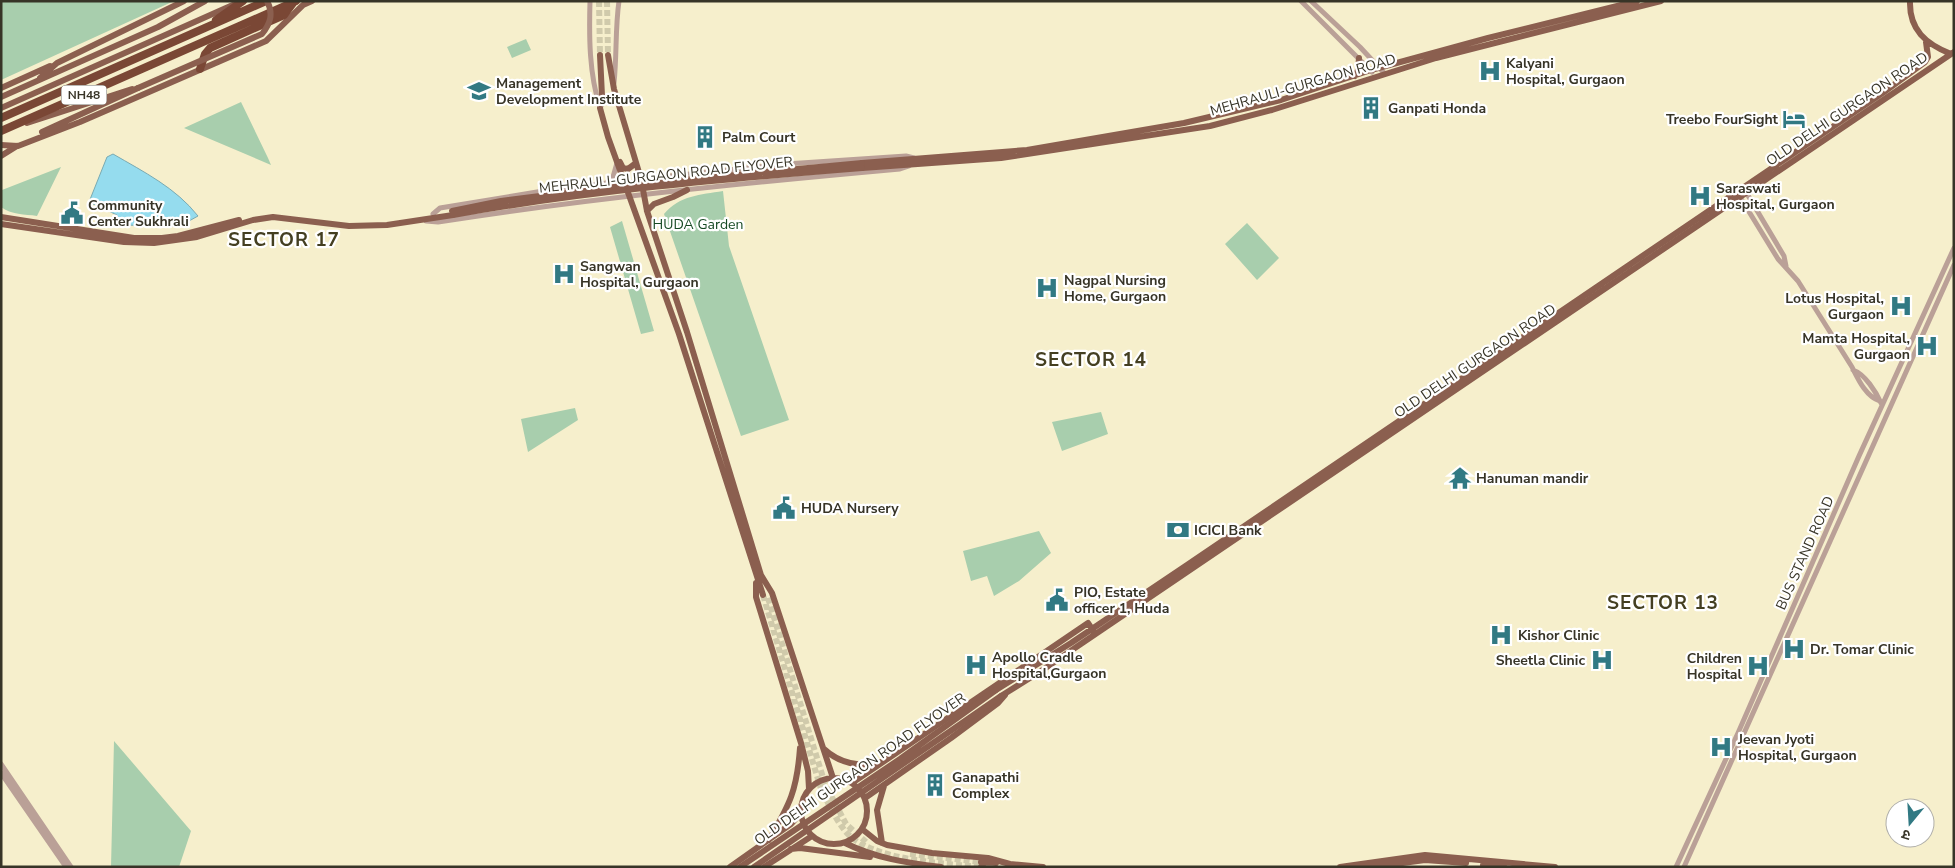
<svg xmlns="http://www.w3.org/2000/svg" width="1955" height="868" viewBox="0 0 1955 868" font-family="'Nunito Sans','Noto Sans Devanagari',sans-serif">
<rect width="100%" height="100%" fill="#f6efcc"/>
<path fill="#a8cead" d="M1 1H174L1 80Z
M526 39 531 50 512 58 507 47Z
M241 102 268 158 271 165 184 128Z
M61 167 37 216C25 214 11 215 1 207L2 190Z
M723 191 729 246 789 420 741 436 664 214C680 195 700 195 723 191Z
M622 221 654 331 641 334 610 227Z
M1247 223 1279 258 1257 280 1225 244Z
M575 408 578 420 528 452 521 419Z
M1101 412 1108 434 1062 451 1052 422Z
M1039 531 1051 553 1019 581 994 596 987 576 971 581 963 551Z
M114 741 191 831 179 867H111Z"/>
<path fill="#95dcee" stroke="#79aab2" d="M113 154C144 172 176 188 198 216L180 226 120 225 117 215 89 202 107 157Z"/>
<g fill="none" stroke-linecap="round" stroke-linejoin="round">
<path stroke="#d0caab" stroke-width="6" stroke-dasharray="6 3" stroke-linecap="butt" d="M599 1 600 55
M607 1 608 55
M763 595 820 786C827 801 835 819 846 832 871 861 945 863 981 867
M768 598 825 784 846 824 866 842
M910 854 981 862"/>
<path stroke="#baa097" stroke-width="5" d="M590 1C589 37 589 73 600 108
M1301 1 1372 72
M1311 1 1360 47 1385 74
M614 83C617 55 615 29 619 1
M641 179 786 164 906 156 914 158
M1746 192 1784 256 1786 266
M1740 197 1778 259 1798 281 1852 367C1858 379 1866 397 1880 401
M433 214 440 208 543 191 606 183 613 177 617 163
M426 221 438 222C591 198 745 183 900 169L909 166
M1853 370C1865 374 1876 392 1881 403
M1 764 71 867
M1 773 66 867
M1676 867 1738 733 1859 456 1954 248
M1684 867 1954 265"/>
<path stroke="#8b5f4f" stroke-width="6" d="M1910 1C1909 30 1926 44 1951 54
M600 55 602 96 600 108 608 137 679 334 763 595
M608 55 614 89 641 179 647 211 687 332 761 575 772 593 833 778
M1355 76 1358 70 1359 58
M40 78 57 63 184 1
M1 88 50 66
M1 97 158 27 205 1
M1 108 235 4
M27 123 132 89
M42 132 138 88
M1 145 18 146 80 122 266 41 303 5 312 1
M1 156 17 146
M620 162 623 168 628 169 636 163
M862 163 1027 150 1184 123 1281 100 1371 70 1488 38 1637 1
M862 168 1001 158 1210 126 1272 110 1436 58 1661 1
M647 211 654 204 673 197 687 190
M1 217 134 238H162L178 236 239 220
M1 224 124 242 154 243 197 237 253 220 273 217 349 226 387 225 453 215
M756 583V597L801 743 808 771 809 789
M996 690 1071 643 1187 565 1884 92 1925 62 1928 57 1926 42
M1001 696 1041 671 1954 52
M824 749C839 763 860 768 880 762
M801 811a33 33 0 1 1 66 0a33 33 0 1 1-66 0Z
M852 783 1088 623 1094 632
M865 798 951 738 998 703 1005 695
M862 829 877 841 887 845 932 853 988 858 1010 864 1043 867
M769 840C790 804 797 790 800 748
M845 843C875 858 907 863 941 867
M882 843 877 810 884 786
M791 849 800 848 870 857
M981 862 996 863
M1483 865 1504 867
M730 867 791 824 801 813
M764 867 812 836
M981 867H983
M1340 867 1425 855 1555 867
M1373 867 1425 860 1466 863"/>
<path stroke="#7a4735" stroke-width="8" d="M216 20 243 1
M200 69 205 54 210 48 284 15 293 3
M1 118 266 1
M1 131 296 1"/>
<path stroke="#8b5f4f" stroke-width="6" d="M138 88 262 34C270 24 274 14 267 1
M452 211 501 201 627 185 862 163
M453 215C588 191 725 179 862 168
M740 867 900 759 996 690
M754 867 1001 696"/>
</g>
<defs>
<symbol id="hospital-bare" viewBox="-9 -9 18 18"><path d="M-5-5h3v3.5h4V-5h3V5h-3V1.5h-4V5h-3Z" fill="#317983" stroke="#fff" stroke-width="2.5" paint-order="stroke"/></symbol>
<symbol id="university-bare" viewBox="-9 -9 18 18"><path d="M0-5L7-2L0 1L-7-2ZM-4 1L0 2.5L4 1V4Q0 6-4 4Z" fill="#317983" stroke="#fff" stroke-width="2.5" paint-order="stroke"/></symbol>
<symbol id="building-bare" viewBox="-9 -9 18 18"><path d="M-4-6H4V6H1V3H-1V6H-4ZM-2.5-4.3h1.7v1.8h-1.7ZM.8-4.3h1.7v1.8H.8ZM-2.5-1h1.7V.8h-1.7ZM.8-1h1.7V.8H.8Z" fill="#317983" stroke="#fff" stroke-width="2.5" paint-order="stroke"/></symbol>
<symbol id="hotel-bare" viewBox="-9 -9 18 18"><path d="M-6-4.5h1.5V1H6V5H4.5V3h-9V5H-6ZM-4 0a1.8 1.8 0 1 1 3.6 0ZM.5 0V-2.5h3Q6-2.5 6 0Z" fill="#317983" stroke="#fff" stroke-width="2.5" paint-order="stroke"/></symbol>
<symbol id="civic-bare" viewBox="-9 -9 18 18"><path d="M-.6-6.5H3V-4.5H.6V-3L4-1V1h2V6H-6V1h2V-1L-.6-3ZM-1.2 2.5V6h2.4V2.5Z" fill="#317983" stroke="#fff" stroke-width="2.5" paint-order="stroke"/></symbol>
<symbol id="temple-bare" viewBox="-9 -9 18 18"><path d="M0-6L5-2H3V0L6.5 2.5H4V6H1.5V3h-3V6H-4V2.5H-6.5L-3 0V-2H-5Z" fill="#317983" stroke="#fff" stroke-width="2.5" paint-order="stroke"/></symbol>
<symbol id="bank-bare" viewBox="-9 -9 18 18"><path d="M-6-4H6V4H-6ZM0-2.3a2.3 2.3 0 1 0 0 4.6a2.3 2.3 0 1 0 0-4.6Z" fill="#317983" stroke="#fff" stroke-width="2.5" paint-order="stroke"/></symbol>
</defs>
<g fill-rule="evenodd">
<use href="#hospital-bare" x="1474" y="55" width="32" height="32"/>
<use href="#university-bare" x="463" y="75" width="32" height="32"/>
<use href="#building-bare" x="1355" y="92" width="32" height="32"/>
<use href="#hotel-bare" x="1778" y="103" width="32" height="32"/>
<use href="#building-bare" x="689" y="121" width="32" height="32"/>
<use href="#hospital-bare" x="1684" y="180" width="32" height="32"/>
<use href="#civic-bare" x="56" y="197" width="32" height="32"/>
<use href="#hospital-bare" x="548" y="258" width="32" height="32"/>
<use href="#hospital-bare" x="1031" y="272" width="32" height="32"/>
<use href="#hospital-bare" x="1885" y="290" width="32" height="32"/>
<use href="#hospital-bare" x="1911" y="330" width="32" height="32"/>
<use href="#temple-bare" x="1444" y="462" width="32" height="32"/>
<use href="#civic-bare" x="768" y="492" width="32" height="32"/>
<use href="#bank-bare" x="1162" y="514" width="32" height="32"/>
<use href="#civic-bare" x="1041" y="584" width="32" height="32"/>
<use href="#hospital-bare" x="1485" y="619" width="32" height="32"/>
<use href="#hospital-bare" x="1778" y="633" width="32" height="32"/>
<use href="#hospital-bare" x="1586" y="644" width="32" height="32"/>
<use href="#hospital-bare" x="960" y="649" width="32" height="32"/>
<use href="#hospital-bare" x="1742" y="650" width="32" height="32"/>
<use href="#hospital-bare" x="1705" y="731" width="32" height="32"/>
<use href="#building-bare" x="919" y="769" width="32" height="32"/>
</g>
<g text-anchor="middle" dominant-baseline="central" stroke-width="4.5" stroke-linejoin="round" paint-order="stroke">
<rect fill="#fff" stroke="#737168" stroke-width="1" x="61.5" y="85.5" width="45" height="19" rx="4"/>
<g font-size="12" font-weight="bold" fill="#373427">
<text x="84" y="95">NH48</text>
</g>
<g font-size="14" font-weight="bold" fill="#373427" stroke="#fff" text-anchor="start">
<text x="1506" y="63">Kalyani<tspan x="1506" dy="16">Hospital, Gurgaon</tspan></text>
<text x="496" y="83">Management<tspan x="496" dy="16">Development Institute</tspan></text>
<text x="1388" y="108">Ganpati Honda</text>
<text x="1778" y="119" text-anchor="end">Treebo FourSight</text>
<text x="722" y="137">Palm Court</text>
<text x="1716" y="188">Saraswati<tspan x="1716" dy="16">Hospital, Gurgaon</tspan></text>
<text x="88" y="205">Community<tspan x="88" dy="16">Center Sukhrali</tspan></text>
<text x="580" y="266">Sangwan<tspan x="580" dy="16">Hospital, Gurgaon</tspan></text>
<text x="1064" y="280">Nagpal Nursing<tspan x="1064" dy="16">Home, Gurgaon</tspan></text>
<text x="1884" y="298" text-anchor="end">Lotus Hospital,<tspan x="1884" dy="16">Gurgaon</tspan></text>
<text x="1910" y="338" text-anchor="end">Mamta Hospital,<tspan x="1910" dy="16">Gurgaon</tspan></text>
<text x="1476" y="478">Hanuman mandir</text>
<text x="801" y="508">HUDA Nursery</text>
<text x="1194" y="530">ICICI Bank</text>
<text x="1074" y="592">PIO, Estate<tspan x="1074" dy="16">officer 1, Huda</tspan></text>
<text x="1518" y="635">Kishor Clinic</text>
<text x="1810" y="649">Dr. Tomar Clinic</text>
<text x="992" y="657">Apollo Cradle<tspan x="992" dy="16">Hospital,Gurgaon</tspan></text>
<text x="1742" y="658" text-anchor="end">Children<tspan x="1742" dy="16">Hospital</tspan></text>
<text x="1585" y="660" text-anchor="end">Sheetla Clinic</text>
<text x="1738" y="739">Jeevan Jyoti<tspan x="1738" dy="16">Hospital, Gurgaon</tspan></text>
<text x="952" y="777">Ganapathi<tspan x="952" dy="16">Complex</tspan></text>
</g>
<g font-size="14" fill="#373427" stroke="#fff">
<text transform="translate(1303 85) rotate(-16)">MEHRAULI-GURGAON ROAD</text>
<text transform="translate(1847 109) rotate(-34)">OLD DELHI GURGAON ROAD</text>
<text transform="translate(666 175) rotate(-6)">MEHRAULI-GURGAON ROAD FLYOVER</text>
<text transform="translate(1475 361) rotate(-34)">OLD DELHI GURGAON ROAD</text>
<text transform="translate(1805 553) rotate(-66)">BUS STAND ROAD</text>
<text transform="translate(860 769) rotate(-35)">OLD DELHI GURGAON ROAD FLYOVER</text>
</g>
<g font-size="14" fill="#164923" stroke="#fff">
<text x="698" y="224">HUDA Garden</text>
</g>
<g font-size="19" font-weight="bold" letter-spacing="1" fill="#443f21" stroke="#fff">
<text x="284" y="240">SECTOR 17</text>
<text x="1091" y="360">SECTOR 14</text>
<text x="1663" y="603">SECTOR 13</text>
</g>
</g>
<rect width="1955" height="868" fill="none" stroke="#373427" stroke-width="5"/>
<g transform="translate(1910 823) rotate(198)"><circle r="24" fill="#ffffff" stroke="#afaea9"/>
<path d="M0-4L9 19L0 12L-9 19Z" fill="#317983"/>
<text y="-8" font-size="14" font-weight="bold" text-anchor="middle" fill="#373427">उ</text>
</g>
</svg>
